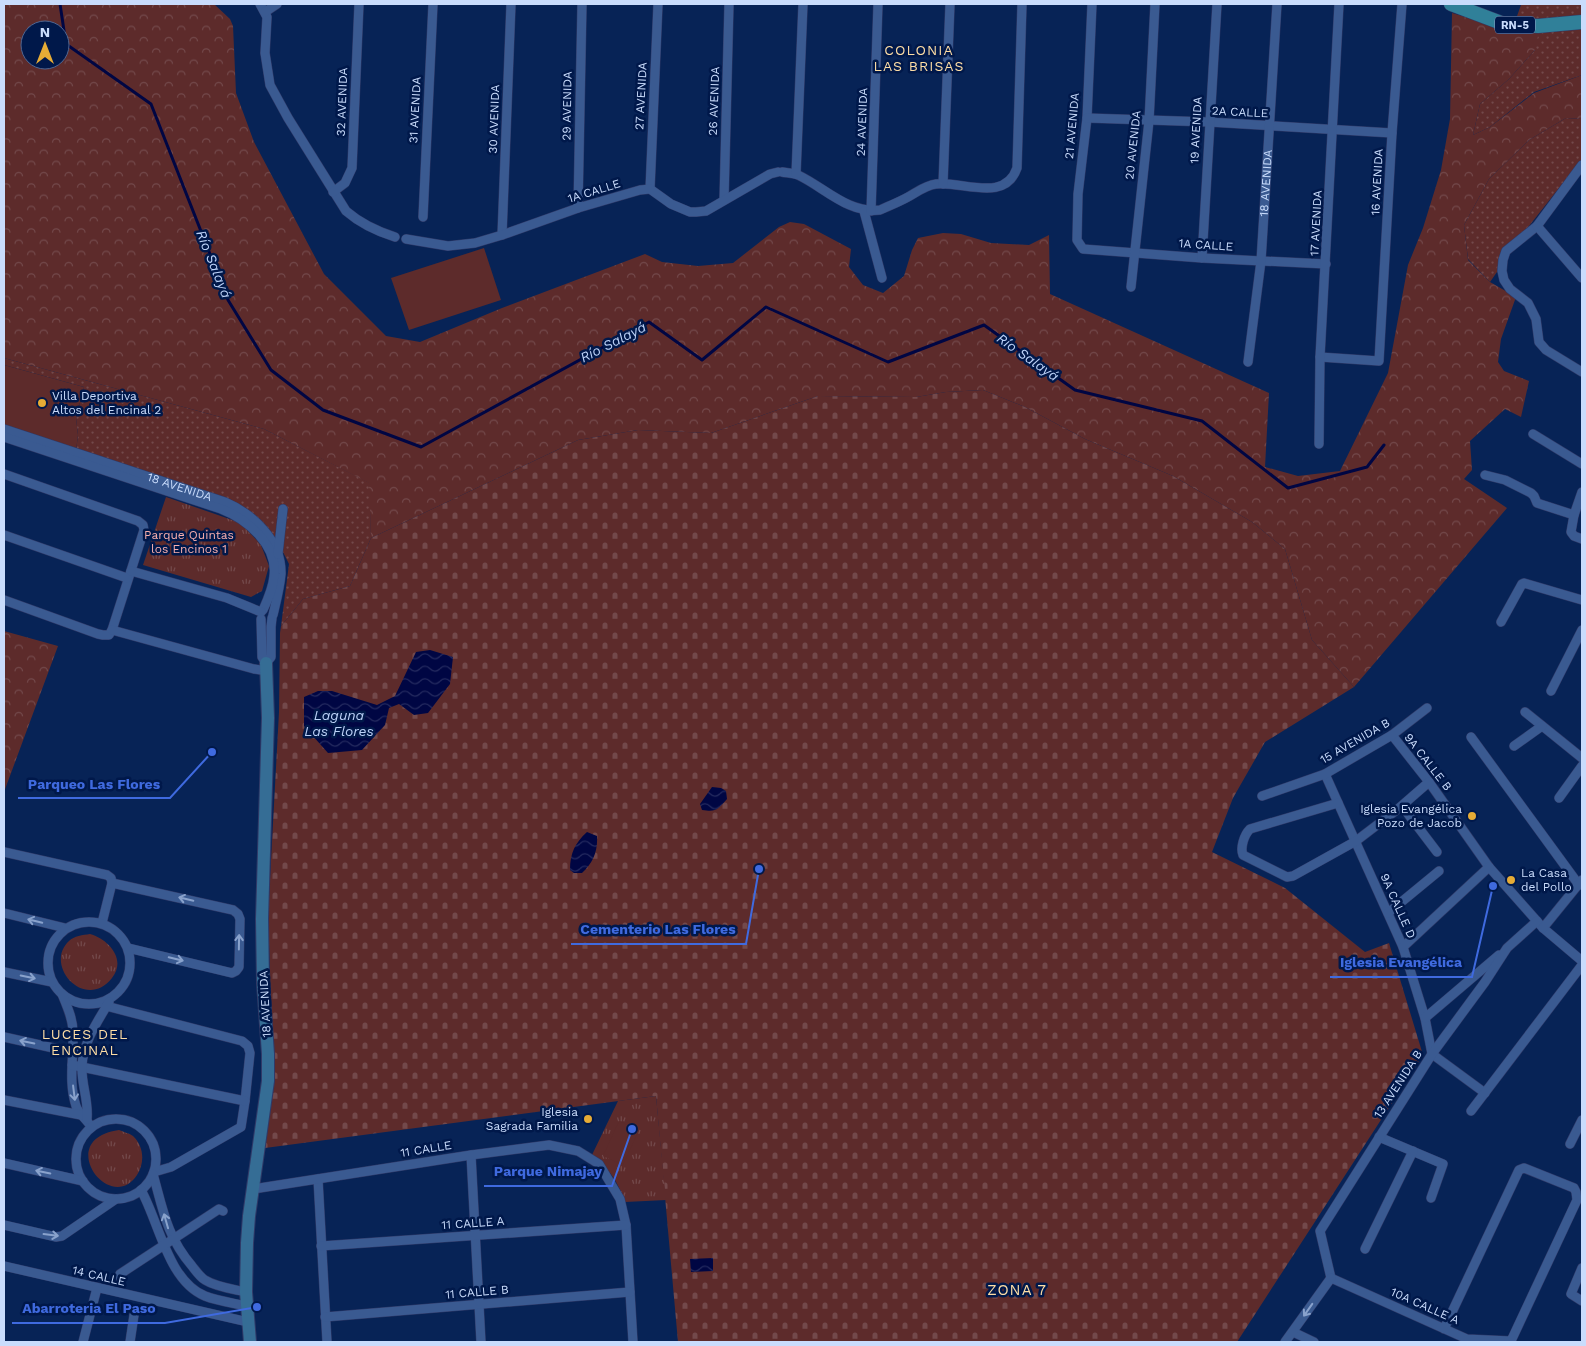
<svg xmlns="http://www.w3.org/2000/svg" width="1586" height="1346" viewBox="0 0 1586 1346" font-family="'Work Sans',sans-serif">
<defs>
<pattern id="grass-dots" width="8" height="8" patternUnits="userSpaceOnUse" patternTransform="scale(1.25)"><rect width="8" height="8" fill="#5d2b2b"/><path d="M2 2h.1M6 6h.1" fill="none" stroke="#73494b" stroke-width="1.8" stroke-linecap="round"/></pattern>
<pattern id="forest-crowns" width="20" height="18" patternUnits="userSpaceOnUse" patternTransform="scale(1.25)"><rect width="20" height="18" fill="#5d2b2b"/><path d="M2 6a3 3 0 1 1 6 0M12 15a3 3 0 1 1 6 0" fill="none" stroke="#73494b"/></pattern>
<pattern id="cemetery-stones" width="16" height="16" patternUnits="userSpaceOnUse" patternTransform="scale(1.25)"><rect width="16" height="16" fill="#5d2b2b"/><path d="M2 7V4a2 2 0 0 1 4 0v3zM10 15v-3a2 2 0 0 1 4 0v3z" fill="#73494b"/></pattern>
<pattern id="park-tufts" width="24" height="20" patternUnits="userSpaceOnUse" patternTransform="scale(1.25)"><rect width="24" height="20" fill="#5d2b2b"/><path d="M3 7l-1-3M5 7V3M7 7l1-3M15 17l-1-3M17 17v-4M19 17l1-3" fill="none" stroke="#73494b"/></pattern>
<pattern id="water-waves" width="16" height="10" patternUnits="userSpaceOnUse" patternTransform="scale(1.25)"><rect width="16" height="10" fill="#000643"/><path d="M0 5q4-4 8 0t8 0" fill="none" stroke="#242a5f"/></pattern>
</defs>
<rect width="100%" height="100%" fill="#072356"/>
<path fill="url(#grass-dots)" d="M1526 4H1582V75L1534 92 1490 127 1473 135 1480 104 1509 79 1535 50 1512 30 1521 5Z
M1566 118 1582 119V159L1529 226 1490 282 1468 259 1464 225 1489 179 1529 140Z
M4 358 264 429 370 483 371 538 350 586 303 599 281 626 289 564 277 540 256 518 76 451 78 435 76 418 84 387 4 365Z"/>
<path fill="url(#forest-crowns)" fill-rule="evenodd" d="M4 4H214L230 19 233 26 236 93 254 142 324 274 386 336 420 342 502 308 645 254 662 262 698 266 733 263 779 227 790 222 804 224 851 249 849 267 863 285 883 293 904 276 912 250 918 238 943 233 961 234 991 243 1029 245 1049 235 1050 294 1269 393 1265 467 1298 476 1340 471 1388 373 1408 265 1423 228 1441 170 1450 119 1452 13 1512 30 1539 31 1535 50 1509 79 1480 104 1473 135 1490 127 1534 93 1582 75V119L1566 118 1529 140 1489 179 1464 225 1468 260 1490 282 1516 297 1501 339 1498 362 1504 371 1529 381 1521 417 1505 409 1470 441 1472 470 1464 479 1507 508 1354 687 1312 640 1285 549 1252 522 1173 476 1085 439 1025 407 983 390 946 392 916 397 818 396 711 433 638 430 578 440 371 538 369 483 264 429 4 358ZM30 30H60V60H30Z
M4 631 58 646 4 792Z"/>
<path fill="url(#cemetery-stones)" d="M983 390 1025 407 1085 439 1173 476 1252 522 1285 549 1312 640 1354 687 1265 742 1233 798 1212 852 1285 888 1365 952 1389 943 1423 1055 1237 1342H678L656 1096 265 1148 274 1081 268 916 279 712 280 633 281 626 303 599 350 586 371 538 578 440 638 430 711 433 818 396 916 397 946 392Z"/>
<path fill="url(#park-tufts)" d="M166 497 241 523 261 545 269 566 262 591 251 597 143 565Z
M90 934C108 939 127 959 112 978 85 1012 43 965 69 941 74 936 83 935 90 934Z
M656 1096 666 1200 625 1202C617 1181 611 1169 591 1157L618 1101Z
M119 1130C123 1132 129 1133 133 1136 144 1146 145 1163 137 1175 110 1216 53 1139 119 1130Z"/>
<path fill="#5d2b2b" d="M484 248 501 300 409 330 391 278Z
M4 365 84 387 76 418 78 435 76 451 4 426Z
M619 1121 639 1130 623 1165 603 1156Z"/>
<path fill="url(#water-waves)" d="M430 650 453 657 450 684 428 713 414 715 399 704 389 708 385 725 362 750 328 753 304 726V697L318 691H332L377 705 395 696 416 652Z
M712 787 721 788 726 791 727 799C717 810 717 812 702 810L700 804Z
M587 832 597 836C598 851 593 863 582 873H574L570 870C570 853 575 843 587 832Z
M713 1258V1271L691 1272 690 1259Z"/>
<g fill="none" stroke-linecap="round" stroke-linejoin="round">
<path stroke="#000643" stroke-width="3" d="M60 4 66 44 151 104 228 300 271 370 323 410 421 447 649 322 702 360 766 307 888 362 984 325 1075 390 1202 421 1288 488 1367 467 1384 445"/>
<defs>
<g id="street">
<path d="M260 4 267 17 265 53 270 85 288 118 346 211C361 224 376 231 395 237"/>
<path d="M1092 4 1087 118 1078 194 1077 240 1083 249 1202 258 1326 264"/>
<path d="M265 12 277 4"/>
<path d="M1087 118 1209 122 1392 133"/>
<path d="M1582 165 1537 226 1506 251 1503 260 1502 271 1504 280 1510 289 1528 303 1536 319 1539 342 1546 350 1582 372"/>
<path d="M782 172C787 173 793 173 798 175 824 187 848 214 880 210 889 206 899 202 908 197 917 192 926 185 936 184 963 181 1005 203 1017 168L1022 4"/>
<path d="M796 174 803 4"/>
<path d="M943 184 950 4"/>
<path d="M650 189 658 4"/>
<path d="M333 192 345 183 352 168 359 4"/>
<path d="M724 200 729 4"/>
<path d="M578 208 582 4"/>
<path d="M864 211 882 278"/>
<path d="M871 211 878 4"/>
<path d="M423 217 433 4"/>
<path d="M1537 226 1582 278"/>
<path d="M502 235 511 4"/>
<path d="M406 239 448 246 475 243 502 235 578 208 640 190 650 189 671 204 690 212H696L706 211 770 174 778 172"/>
<path d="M1202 258 1217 4"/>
<path d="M1131 287 1149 121 1155 4"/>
<path d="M1320 357 1379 361 1392 133 1402 4"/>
<path id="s1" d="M1248 362 1261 261 1277 4"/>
<path id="s2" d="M4 429 225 502C253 514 282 541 281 574 280 587 276 602 273 615"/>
<path d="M1533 434 1582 464"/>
<path d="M4 437 221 509C247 519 278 545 274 576 273 588 268 599 263 610"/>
<path d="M1319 444 1320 357 1339 4"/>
<path d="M4 474 138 521 143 525 144 530 112 630 109 635H103L98 634 4 600"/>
<path d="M1485 475 1505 480 1531 493 1534 496 1537 503 1574 515"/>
<path d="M1582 492 1574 515 1571 532 1574 536 1582 539"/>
<path d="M4 535 127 578"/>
<path d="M278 554 283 509"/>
<path d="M131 571 227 598 261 612"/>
<path d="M261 619 262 657 266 663 271 657V627L272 618"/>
<path d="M1501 622 1522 584 1524 583 1582 600"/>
<path d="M112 630 254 669 267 671"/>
<path d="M1551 691 1582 630"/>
<path d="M1525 712 1582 758"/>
<path d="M1392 735 1429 782 1489 867 1543 928 1582 961"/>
<path d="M1471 737 1579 885"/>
<path d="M1514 746 1542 726"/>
<path d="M1325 774 1403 947 1425 1018 1432 1054 1485 1093"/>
<path d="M1262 796 1325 774 1392 735 1427 708"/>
<path d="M1559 798 1582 766"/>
<path d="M1338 803 1250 829C1244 835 1240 848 1243 855L1287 877 1293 876 1356 841 1398 809 1429 782"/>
<path d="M1402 806 1437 852"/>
<path d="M4 852 107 875 111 878 112 883 102 923"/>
<path d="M112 883 233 910 238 914 240 919 239 967 236 971 232 973 128 948"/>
<path d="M4 913 65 928"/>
<path d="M1388 913 1439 871"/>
<circle cx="89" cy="963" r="41"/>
<path d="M1543 928 1582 880"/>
<path d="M1403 947 1489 867"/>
<path d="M4 972 52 982"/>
<path d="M62 994C67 1006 73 1019 73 1032 74 1056 68 1082 76 1106 79 1115 87 1119 91 1127"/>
<path d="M106 1006 242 1041 248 1046 250 1053 245 1101 241 1127 171 1167 154 1172"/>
<path d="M1425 1018 1499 955"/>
<path d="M4 1037 76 1053"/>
<path d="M72 1065 245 1101"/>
<path d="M4 1100 81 1115"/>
<path d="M1471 1111 1582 965"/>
<path d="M87 1119C89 1101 81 1084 82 1066 83 1042 98 1021 109 1002"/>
<circle cx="116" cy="1159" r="40"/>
<path d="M1379 1137 1443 1164 1431 1198"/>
<path d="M1570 1144 1582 1120"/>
<path d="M471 1155 481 1342"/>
<path d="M4 1163 83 1181"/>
<path d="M153 1174C163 1210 167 1237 192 1266 196 1271 200 1277 205 1280 216 1287 233 1289 246 1292"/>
<path d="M318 1179 327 1342"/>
<path d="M253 1189 471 1155 549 1145 578 1151 599 1164 620 1199 626 1225 633 1342"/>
<path d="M141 1190C159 1222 168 1281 205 1296 218 1301 233 1303 246 1306"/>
<path d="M4 1225 56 1237 62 1236 116 1199"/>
<path d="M321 1246 626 1225"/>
<path d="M1365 1249 1413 1151"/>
<path d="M4 1266 248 1322"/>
<path d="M1582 1268 1571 1294 1582 1301"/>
<path d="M1331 1278 1467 1339 1511 1341 1577 1200 1576 1192 1574 1188 1524 1168 1519 1170 1444 1329"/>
<path d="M1331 1278 1320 1231 1432 1054 1485 982 1507 948 1537 921"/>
<path d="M121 1279 120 1274 219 1209 223 1211"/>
<path d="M325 1317 630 1292"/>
<path d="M1293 1332 1314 1342"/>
<path d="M83 1342 97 1288"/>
<path d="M130 1342 134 1315"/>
<path d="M1285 1342 1331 1278"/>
</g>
<path id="secondary" d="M250 1342 246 1292 247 1243 249 1216 268 1081V1054L263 983 262 919 268 718 266 663"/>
<path id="primary" d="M1451 4 1504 24 1538 26 1582 22"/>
</defs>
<use href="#street" stroke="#303a68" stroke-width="10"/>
<use href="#secondary" stroke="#303a68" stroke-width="14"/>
<use href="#primary" stroke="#303a68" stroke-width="15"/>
<use href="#street" stroke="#3a5a91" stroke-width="9"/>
<use href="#secondary" stroke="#356d95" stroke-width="12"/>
<use href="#primary" stroke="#308099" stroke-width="14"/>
</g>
<defs><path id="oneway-shaft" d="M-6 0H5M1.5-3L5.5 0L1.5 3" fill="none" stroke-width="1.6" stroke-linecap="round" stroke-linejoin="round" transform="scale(1.25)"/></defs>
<g stroke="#89a2cc">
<use href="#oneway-shaft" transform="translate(186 899) rotate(-167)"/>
<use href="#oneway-shaft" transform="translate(35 921) rotate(-166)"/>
<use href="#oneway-shaft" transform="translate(239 942) rotate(-89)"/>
<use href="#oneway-shaft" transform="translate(176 959) rotate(14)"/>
<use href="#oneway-shaft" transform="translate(28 977) rotate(12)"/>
<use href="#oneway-shaft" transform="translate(27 1042) rotate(-168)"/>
<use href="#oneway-shaft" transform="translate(74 1093) rotate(83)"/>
<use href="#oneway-shaft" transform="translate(43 1172) rotate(-168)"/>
<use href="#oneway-shaft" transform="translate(166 1221) rotate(-106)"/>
<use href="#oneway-shaft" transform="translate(51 1235) rotate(7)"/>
<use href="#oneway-shaft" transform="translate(1308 1310) rotate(125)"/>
</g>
<g fill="#e6ac36" stroke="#00184a" stroke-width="2">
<circle cx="42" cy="403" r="5"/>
<circle cx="1472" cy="816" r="5"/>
<circle cx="1511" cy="880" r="5"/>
<circle cx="588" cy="1119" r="5"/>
</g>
<g text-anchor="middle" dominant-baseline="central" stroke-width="5" stroke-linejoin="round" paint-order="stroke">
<rect fill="#00184a" stroke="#8da1c7" stroke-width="1" x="1495" y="16.5" width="40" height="17" rx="4"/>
<g font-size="11" font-weight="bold" fill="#c9dcfc">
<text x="1515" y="25">RN-5</text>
</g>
<g font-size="12" fill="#c9dcfc" stroke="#00184a">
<text transform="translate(641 96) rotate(-87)">27 AVENIDA</text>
<text transform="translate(714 101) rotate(-88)">26 AVENIDA</text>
<text transform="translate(342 102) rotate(-88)">32 AVENIDA</text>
<text transform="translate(567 106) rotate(-89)">29 AVENIDA</text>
<text transform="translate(415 110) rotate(-87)">31 AVENIDA</text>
<text transform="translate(1240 112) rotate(3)">2A CALLE</text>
<text transform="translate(494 119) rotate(-88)">30 AVENIDA</text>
<text transform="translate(862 122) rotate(-88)">24 AVENIDA</text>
<text transform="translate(1072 126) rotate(-85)">21 AVENIDA</text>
<text transform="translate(1196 130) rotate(-87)">19 AVENIDA</text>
<text transform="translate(1133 145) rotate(-84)">20 AVENIDA</text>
<text transform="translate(1377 182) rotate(-87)">16 AVENIDA</text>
<text stroke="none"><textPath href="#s1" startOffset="180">18 AVENIDA</textPath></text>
<text transform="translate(594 191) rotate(-17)">1A CALLE</text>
<text transform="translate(1316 223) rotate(-87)">17 AVENIDA</text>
<text transform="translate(1206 245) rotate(4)">1A CALLE</text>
<text stroke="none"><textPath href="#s2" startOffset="185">18 AVENIDA</textPath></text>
<text transform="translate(1355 741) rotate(-30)">15 AVENIDA B</text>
<text transform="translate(1428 762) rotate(52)">9A CALLE B</text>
<text transform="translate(1398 906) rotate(66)">9A CALLE D</text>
<text transform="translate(265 1004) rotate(-93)">18 AVENIDA</text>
<text transform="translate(1398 1084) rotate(-57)">13 AVENIDA B</text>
<text transform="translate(426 1149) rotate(-9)">11 CALLE</text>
<text transform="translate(473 1223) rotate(-4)">11 CALLE A</text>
<text transform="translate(99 1276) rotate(13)">14 CALLE</text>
<text transform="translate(477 1292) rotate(-5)">11 CALLE B</text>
<text transform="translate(1425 1306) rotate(24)">10A CALLE A</text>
</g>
<g font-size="12" fill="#c9dcfc" stroke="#00184a" text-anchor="start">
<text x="52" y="396">Villa Deportiva<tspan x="52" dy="14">Altos del Encinal 2</tspan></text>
<text x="1462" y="809" text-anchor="end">Iglesia Evangélica<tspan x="1462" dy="14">Pozo de Jacob</tspan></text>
<text x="1521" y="873">La Casa<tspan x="1521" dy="14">del Pollo</tspan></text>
<text x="578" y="1112" text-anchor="end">Iglesia<tspan x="578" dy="14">Sagrada Familia</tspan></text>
</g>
<g font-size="12" fill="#f9b0ae" stroke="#00184a">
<text x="189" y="535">Parque Quintas<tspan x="189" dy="14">los Encinos 1</tspan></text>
</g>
<g font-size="14" letter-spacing="1" fill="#fddda5" stroke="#00184a">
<text x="919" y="50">COLONIA<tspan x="919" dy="16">LAS BRISAS</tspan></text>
<text x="85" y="1034">LUCES DEL<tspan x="85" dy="16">ENCINAL</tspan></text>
</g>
<g font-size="14" font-style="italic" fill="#bcd2f8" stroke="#00184a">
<text transform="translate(214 264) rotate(68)">Río Salayá</text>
<text transform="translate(613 342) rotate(-27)">Río Salayá</text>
<text transform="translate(1028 357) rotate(35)">Río Salayá</text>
<text x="339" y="715">Laguna<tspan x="339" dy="16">Las Flores</tspan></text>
</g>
<g font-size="15" letter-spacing="1" fill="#fddda5" stroke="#00184a">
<text x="1017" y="1290">ZONA 7</text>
</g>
</g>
<path fill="none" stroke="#3f6adf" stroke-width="2" d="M212 752L170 798H18M759 869L746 944H571M1493 886L1472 977H1330M632 1129L612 1186H484M257 1307L165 1323H12"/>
<g fill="#3f6adf" stroke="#00184a" stroke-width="2">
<circle cx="212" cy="752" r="5"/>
<circle cx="759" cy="869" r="5"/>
<circle cx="1493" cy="886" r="5"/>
<circle cx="632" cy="1129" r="5"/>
<circle cx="257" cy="1307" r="5"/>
</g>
<g font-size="14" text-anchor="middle" font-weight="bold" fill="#3f6adf" stroke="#00184a" stroke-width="5" stroke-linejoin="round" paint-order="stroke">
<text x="94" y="789">Parqueo Las Flores</text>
<text x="658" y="934">Cementerio Las Flores</text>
<text x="1401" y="967">Iglesia Evangélica</text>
<text x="548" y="1176">Parque Nimajay</text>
<text x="89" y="1313">Abarroteria El Paso</text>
</g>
<rect width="1586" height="1346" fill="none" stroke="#c9dcfc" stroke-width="10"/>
<g transform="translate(45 45)"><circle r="24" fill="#00184a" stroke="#506691"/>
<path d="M0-4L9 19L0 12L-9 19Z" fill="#e6ac36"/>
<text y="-8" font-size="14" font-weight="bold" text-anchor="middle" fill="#c9dcfc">N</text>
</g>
</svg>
